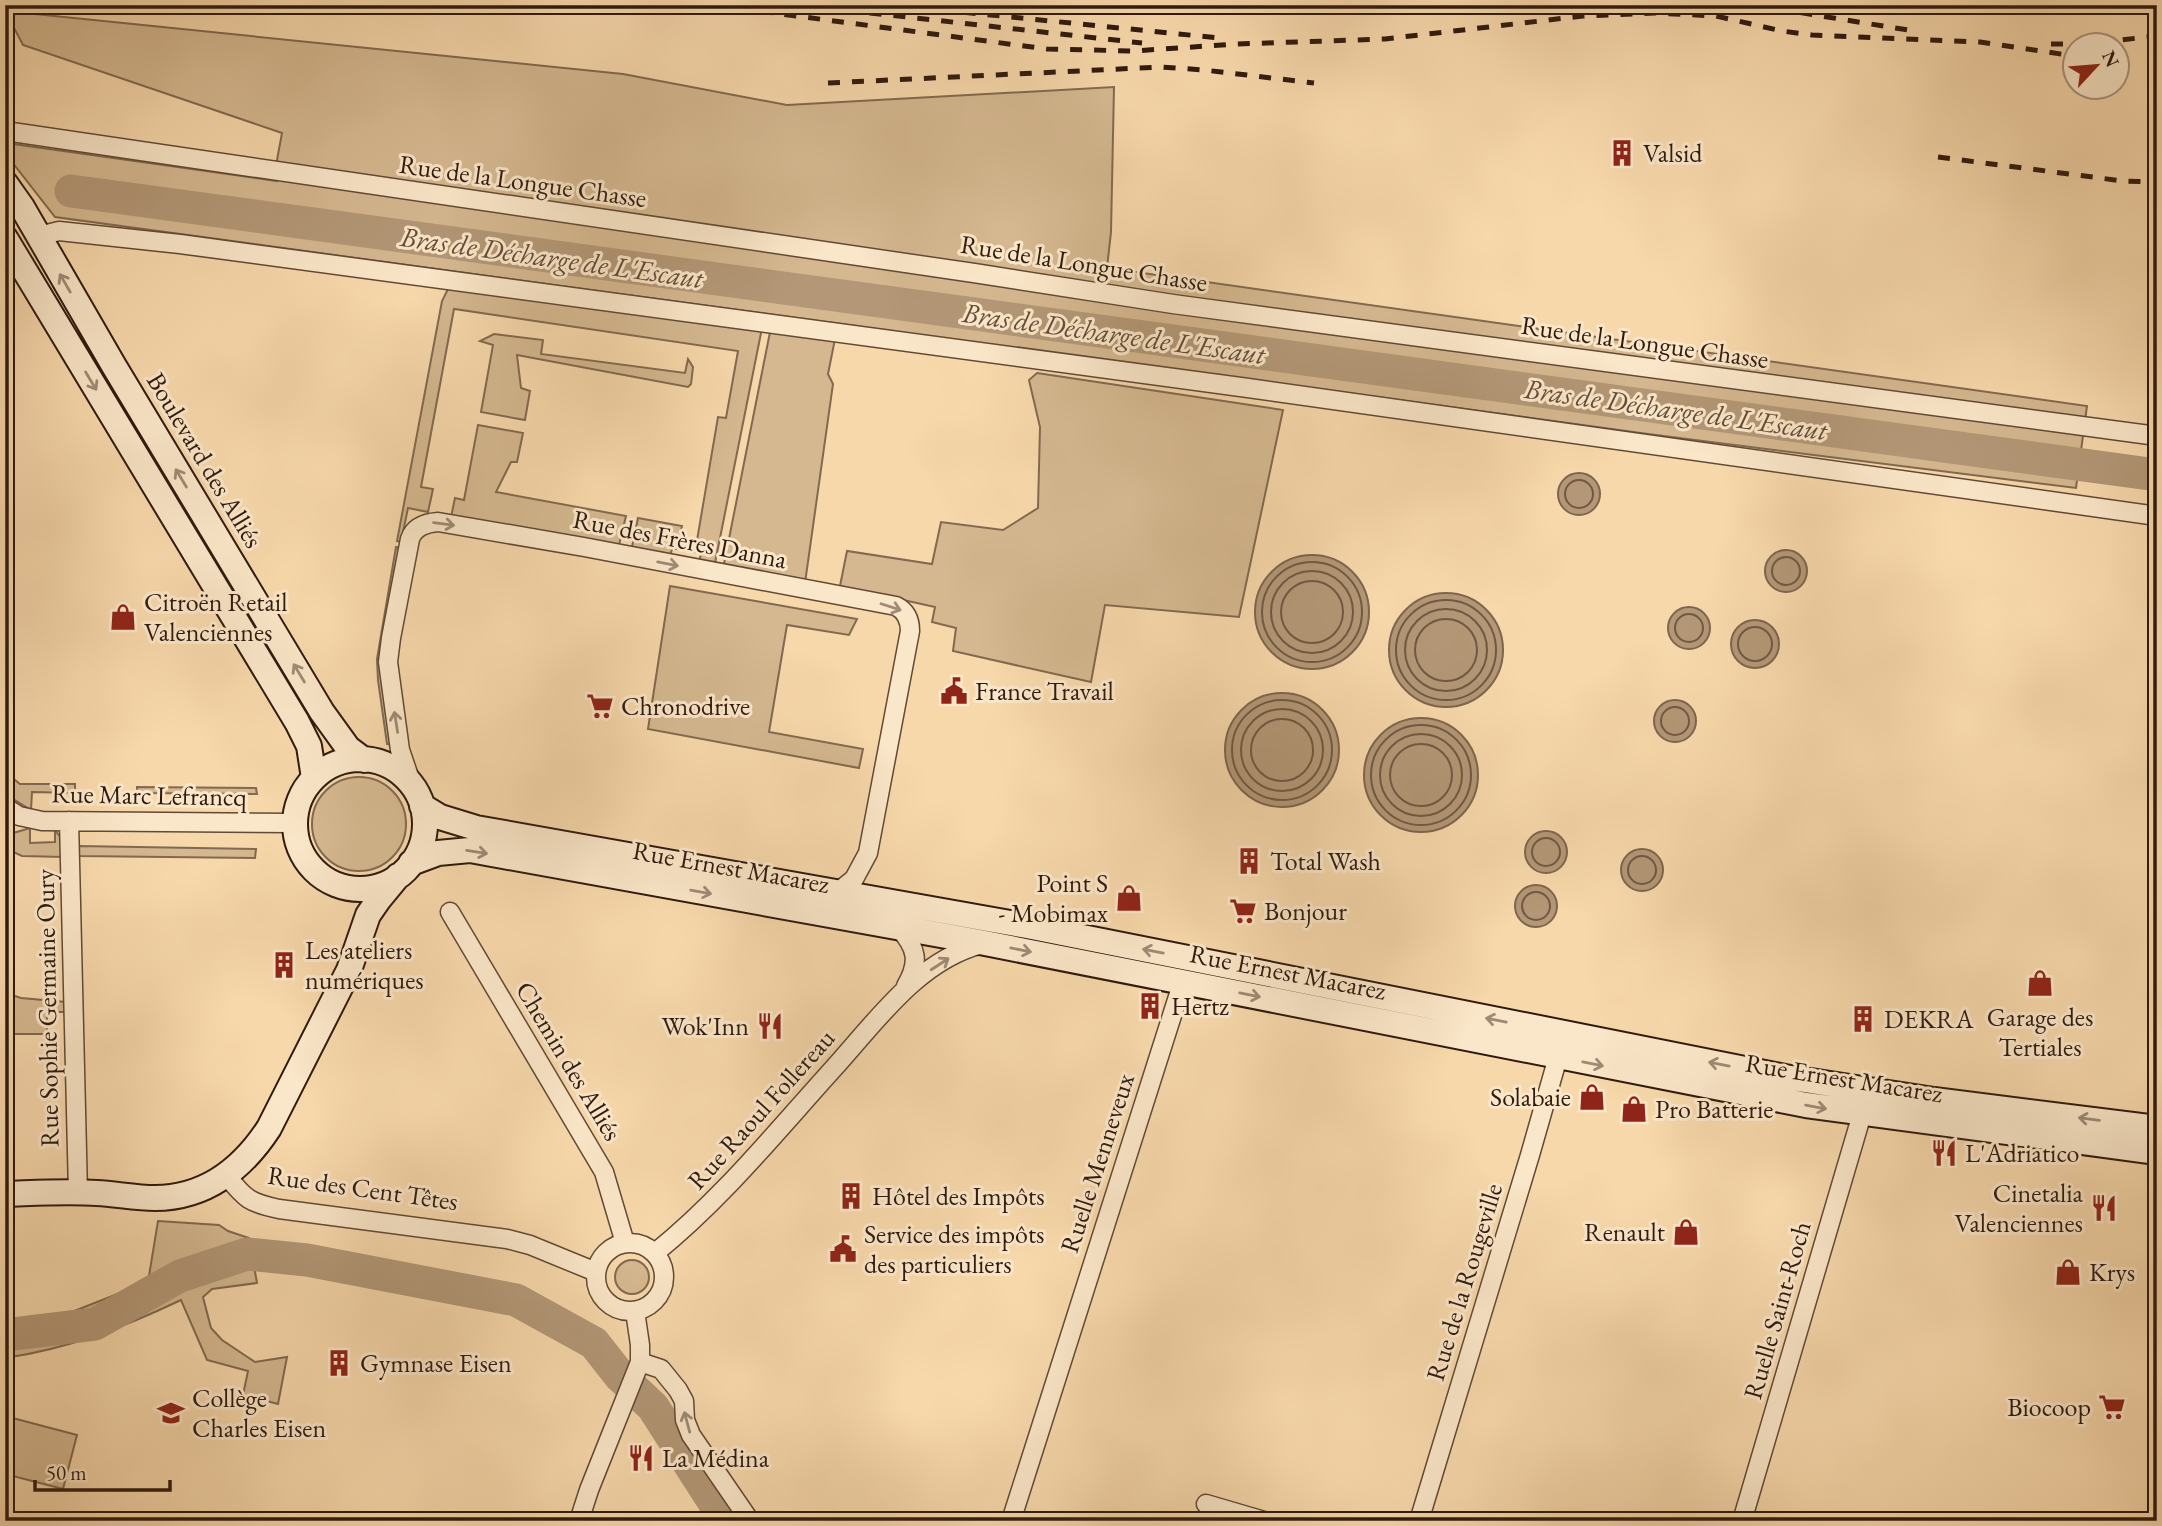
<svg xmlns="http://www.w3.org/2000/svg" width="2162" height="1526" viewBox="0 0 2162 1526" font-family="'EB Garamond',serif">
<rect width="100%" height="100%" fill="#f7d8ab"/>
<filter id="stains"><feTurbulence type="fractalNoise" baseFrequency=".00286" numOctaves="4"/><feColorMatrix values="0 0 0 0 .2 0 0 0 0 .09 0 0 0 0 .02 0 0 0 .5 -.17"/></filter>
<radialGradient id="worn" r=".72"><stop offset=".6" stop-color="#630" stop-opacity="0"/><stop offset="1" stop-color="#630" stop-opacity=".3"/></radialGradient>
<path fill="#d5b890" stroke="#826950" stroke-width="2" d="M5 11 623 74 787 105 1114 87 1111 232 1107 268 2087 406 2076 488 1648 434 55 217 5 153 6 143 277 181V160L282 133 23 45Z
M449 287 762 328 714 568 698 565 701 554 695 552 718 417 726 418 738 351 454 309 421 487 433 489 428 512 408 508 401 542 397 541 442 301Z
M770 332 835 339 828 374 833 384 805 583 723 569Z
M494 334 543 340 541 354 685 373 688 359 693 367 691 384 688 387 517 355 521 388 530 391 525 420 481 412 493 345 480 341Z
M1037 373 1283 410 1239 617 1105 605 1091 682 953 651 956 628 932 622 935 607 840 586 847 551 932 564 941 522 1003 530 1038 508 1040 427 1029 380Z
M478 425 523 433 517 462H511L496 492 626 516 618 549 451 517 455 498 464 500Z
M638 518 682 526 677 549 672 548 670 559 631 552Z
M396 547 400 548 393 745 387 744 378 680 377 659Z
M670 586 857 619 849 635 787 625 769 732 863 749 859 768 648 729Z
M5 772 20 784H75V793L32 792 31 810 5 794Z
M312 824a47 47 0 1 1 94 0a47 47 0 1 1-94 0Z
M137 787 256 788 257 794 137 793Z
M30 828V843L55 842V830L63 841 64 857 22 856 5 848V839L10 834Z
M78 846 256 849 255 858 78 856Z
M6 993 21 998 66 1002 67 1012H47V1034H5Z
M158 1221 219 1225 228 1231 249 1238 257 1283 212 1289 203 1297 211 1328 222 1340 255 1362 287 1357 278 1404 243 1395 248 1371 207 1360 181 1300C124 1327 68 1349 5 1358V1319L59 1317 148 1282Z
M615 1277a17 17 0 1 1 34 0a17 17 0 1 1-34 0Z
M5 1416 77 1435 63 1489 5 1474Z"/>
<path fill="#b39776" stroke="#7e654d" stroke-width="2" d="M1558 494a21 21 0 1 1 42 0a21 21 0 1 1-42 0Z
M1765 571a21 21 0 1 1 42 0a21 21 0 1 1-42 0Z
M1255 612a57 57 0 1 1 114 0a57 57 0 1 1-114 0Z
M1389 650a57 57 0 1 1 114 0a57 57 0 1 1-114 0Z
M1668 628a21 21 0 1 1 42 0a21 21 0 1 1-42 0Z
M1731 644a24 24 0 1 1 48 0a24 24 0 1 1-48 0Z
M1225 750a57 57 0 1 1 114 0a57 57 0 1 1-114 0Z
M1654 721a21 21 0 1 1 42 0a21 21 0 1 1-42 0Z
M1364 775a57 57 0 1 1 114 0a57 57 0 1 1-114 0Z
M1525 852a21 21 0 1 1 42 0a21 21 0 1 1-42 0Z
M1621 870a21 21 0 1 1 42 0a21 21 0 1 1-42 0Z
M1515 906a21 21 0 1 1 42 0a21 21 0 1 1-42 0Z"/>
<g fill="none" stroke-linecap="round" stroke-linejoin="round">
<path stroke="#715842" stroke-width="2" d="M1565 494a14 14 0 1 1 28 0a14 14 0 1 1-28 0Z
M1772 571a14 14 0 1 1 28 0a14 14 0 1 1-28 0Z
M1262 612a50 50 0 1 1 100 0a50 50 0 1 1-100 0Z
M1271 612a41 41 0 1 1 82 0a41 41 0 1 1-82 0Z
M1281 612a31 31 0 1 1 62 0a31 31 0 1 1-62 0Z
M1396 650a50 50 0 1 1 100 0a50 50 0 1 1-100 0Z
M1405 650a41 41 0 1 1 82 0a41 41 0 1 1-82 0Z
M1675 628a14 14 0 1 1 28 0a14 14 0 1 1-28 0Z
M1415 650a31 31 0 1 1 62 0a31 31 0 1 1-62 0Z
M1738 644a17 17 0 1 1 34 0a17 17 0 1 1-34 0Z
M1232 750a50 50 0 1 1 100 0a50 50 0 1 1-100 0Z
M1661 721a14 14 0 1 1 28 0a14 14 0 1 1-28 0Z
M1241 750a41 41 0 1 1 82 0a41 41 0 1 1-82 0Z
M1251 750a31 31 0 1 1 62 0a31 31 0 1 1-62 0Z
M1371 775a50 50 0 1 1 100 0a50 50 0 1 1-100 0Z
M1380 775a41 41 0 1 1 82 0a41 41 0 1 1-82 0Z
M1390 775a31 31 0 1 1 62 0a31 31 0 1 1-62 0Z
M1532 852a14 14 0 1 1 28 0a14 14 0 1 1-28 0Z
M1628 870a14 14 0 1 1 28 0a14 14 0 1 1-28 0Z
M1522 906a14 14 0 1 1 28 0a14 14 0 1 1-28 0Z"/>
<path stroke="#b39776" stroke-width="33" d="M71 191 2157 475
M5 1335 95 1324 180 1276 247 1254 307 1260 516 1300 594 1343 620 1376 653 1407 726 1521"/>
<defs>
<path id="street" d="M5 131 974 273 1173 304 2157 436
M39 236 59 231 180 244 1248 388 2157 516
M413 788 400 750 388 662 391 638 410 539C414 527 425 523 438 522L584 547 896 606C906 611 910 620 910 631L868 853 854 879 838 892
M5 807 19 816 42 821 295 823
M69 821 78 1193
M450 912 604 1172 625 1243
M899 928C917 948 920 962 906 986
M227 1176C245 1199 250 1203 279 1209L507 1239 530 1245 596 1272
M596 1277a34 34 0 1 1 68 0a34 34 0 1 1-68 0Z
M655 1253C721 1200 776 1132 833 1069 875 1023 918 960 982 944
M640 1362 661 1369 678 1390 684 1401 685 1420 691 1435 750 1521
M1206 1504 1264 1521
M579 1521 589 1490 640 1362V1345L635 1311
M1011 1521 1183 981
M1419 1521 1530 1155 1558 1057
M1742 1521 1862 1114"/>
<path id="secondary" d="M5 183 22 207 114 366 322 712 348 748 364 760
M5 238 297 722 309 746 314 778
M295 824a65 65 0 1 1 130 0a65 65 0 1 1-130 0Z
M422 806 440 817 476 828 1027 926 1785 1077 1934 1100 2157 1128
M411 863 438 853 470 850 985 943 1806 1105 2157 1152
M5 1194C36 1193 66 1191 97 1193 116 1194 136 1198 155 1198 206 1198 243 1168 269 1128L349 970 368 915 379 899 398 876"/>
</defs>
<use href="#street" stroke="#614a36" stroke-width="21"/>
<use href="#secondary" stroke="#2f1a0f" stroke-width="28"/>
<use href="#street" stroke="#fae6c8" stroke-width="18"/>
<use href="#secondary" stroke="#fae6c8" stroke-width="24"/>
<path stroke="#2f1a0f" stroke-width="5" stroke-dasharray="12 12" stroke-linecap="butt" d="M713 5 1047 49 1133 51 1237 44 1385 39 1583 16 1655 13 1716 16 1782 31 1812 35 1980 42 2074 56
M798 5 1142 43
M892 5 1219 38
M1753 5 1908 30
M2051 44H2082L2157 36
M828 83 1161 67 1204 70 1314 83
M1938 157 2123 181 2157 182"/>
</g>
<defs><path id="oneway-shaft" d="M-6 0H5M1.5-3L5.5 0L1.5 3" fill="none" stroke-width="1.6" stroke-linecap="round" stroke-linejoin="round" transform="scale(1.75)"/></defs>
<g stroke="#9f8a75">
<use href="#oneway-shaft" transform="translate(65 283) rotate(-120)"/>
<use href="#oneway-shaft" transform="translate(91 381) rotate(59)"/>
<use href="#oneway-shaft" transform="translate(181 478) rotate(-121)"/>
<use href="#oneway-shaft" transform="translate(444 524) rotate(7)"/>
<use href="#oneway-shaft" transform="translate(668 564) rotate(11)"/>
<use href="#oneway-shaft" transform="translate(891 607) rotate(18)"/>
<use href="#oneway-shaft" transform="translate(299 673) rotate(-121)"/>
<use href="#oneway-shaft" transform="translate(396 722) rotate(-99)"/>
<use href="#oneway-shaft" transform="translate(477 852) rotate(9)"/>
<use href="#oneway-shaft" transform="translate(701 892) rotate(10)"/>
<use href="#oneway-shaft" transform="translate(1021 950) rotate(11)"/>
<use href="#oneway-shaft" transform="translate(1153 951) rotate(-169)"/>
<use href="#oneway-shaft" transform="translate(940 964) rotate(-33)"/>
<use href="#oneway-shaft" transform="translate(1250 995) rotate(11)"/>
<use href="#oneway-shaft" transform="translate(1496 1020) rotate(-169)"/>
<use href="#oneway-shaft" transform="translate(1593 1064) rotate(11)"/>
<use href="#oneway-shaft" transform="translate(1719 1064) rotate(-169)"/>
<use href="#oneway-shaft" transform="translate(1816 1107) rotate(10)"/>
<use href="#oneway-shaft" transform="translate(2089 1119) rotate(-173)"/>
<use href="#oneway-shaft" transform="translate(687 1422) rotate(-105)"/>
</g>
<defs>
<symbol id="building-bare" viewBox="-9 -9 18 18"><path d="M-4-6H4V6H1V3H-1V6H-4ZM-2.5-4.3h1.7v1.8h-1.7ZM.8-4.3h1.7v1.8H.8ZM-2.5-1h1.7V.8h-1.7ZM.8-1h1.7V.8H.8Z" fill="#8f2418" stroke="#fae6c8" stroke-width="2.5" paint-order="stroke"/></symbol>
<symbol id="shop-bare" viewBox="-9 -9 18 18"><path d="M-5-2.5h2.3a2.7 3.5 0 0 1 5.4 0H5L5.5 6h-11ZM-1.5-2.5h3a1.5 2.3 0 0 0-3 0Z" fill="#8f2418" stroke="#fae6c8" stroke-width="2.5" paint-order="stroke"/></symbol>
<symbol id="civic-bare" viewBox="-9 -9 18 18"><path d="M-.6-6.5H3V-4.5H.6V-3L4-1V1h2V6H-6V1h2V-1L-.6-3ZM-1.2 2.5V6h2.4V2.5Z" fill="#8f2418" stroke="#fae6c8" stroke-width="2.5" paint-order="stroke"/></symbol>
<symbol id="supermarket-bare" viewBox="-9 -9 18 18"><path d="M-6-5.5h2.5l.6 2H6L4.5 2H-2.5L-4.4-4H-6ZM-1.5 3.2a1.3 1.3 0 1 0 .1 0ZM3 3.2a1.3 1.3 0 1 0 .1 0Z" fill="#8f2418" stroke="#fae6c8" stroke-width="2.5" paint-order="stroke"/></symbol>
<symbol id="restaurant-bare" viewBox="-9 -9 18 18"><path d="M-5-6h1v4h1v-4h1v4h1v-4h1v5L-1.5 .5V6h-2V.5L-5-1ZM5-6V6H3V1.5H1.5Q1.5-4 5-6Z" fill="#8f2418" stroke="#fae6c8" stroke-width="2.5" paint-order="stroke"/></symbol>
<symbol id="school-bare" viewBox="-9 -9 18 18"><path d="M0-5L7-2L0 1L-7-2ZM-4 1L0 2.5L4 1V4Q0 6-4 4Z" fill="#8f2418" stroke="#fae6c8" stroke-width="2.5" paint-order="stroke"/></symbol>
</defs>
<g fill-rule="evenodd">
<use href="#building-bare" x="1603" y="134" width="38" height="38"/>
<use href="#shop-bare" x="104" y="598" width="38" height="38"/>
<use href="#civic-bare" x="935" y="672" width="38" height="38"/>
<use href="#supermarket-bare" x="581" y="687" width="38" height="38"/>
<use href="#building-bare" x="1230" y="842" width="38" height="38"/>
<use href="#shop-bare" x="1110" y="879" width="38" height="38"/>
<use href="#supermarket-bare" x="1224" y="892" width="38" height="38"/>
<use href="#building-bare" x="265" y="946" width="38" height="38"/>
<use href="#shop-bare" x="2021" y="964" width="38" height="38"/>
<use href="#building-bare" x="1131" y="987" width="38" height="38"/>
<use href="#building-bare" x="1844" y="1000" width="38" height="38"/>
<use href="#restaurant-bare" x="751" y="1007" width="38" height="38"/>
<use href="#shop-bare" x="1573" y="1078" width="38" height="38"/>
<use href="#shop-bare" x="1615" y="1090" width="38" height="38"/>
<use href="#restaurant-bare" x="1925" y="1134" width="38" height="38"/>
<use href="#building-bare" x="832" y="1177" width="38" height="38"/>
<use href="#restaurant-bare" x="2085" y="1189" width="38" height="38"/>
<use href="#shop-bare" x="1667" y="1213" width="38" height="38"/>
<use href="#civic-bare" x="824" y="1230" width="38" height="38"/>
<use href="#shop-bare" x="2049" y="1253" width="38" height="38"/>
<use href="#building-bare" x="320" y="1344" width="38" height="38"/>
<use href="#supermarket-bare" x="2093" y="1388" width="38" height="38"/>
<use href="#school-bare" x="152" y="1394" width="38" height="38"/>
<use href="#restaurant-bare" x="622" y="1439" width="38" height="38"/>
</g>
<g text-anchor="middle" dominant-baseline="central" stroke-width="6" stroke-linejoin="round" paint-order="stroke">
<g font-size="26" fill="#2f1a0f" stroke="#fae6c8" text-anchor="start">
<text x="1643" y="153">Valsid</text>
<text x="144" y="602">Citroën Retail<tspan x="144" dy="30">Valenciennes</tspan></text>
<text x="975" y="691">France Travail</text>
<text x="621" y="706">Chronodrive</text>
<text x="1270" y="861">Total Wash</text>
<text x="1108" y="883" text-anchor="end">Point S<tspan x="1108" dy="30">- Mobimax</tspan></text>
<text x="1264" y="911">Bonjour</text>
<text x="305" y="950">Les ateliers<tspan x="305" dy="30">numériques</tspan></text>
<text x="1171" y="1006">Hertz</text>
<text x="2040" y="1017" text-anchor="middle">Garage des<tspan x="2040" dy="30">Tertiales</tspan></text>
<text x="1884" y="1019">DEKRA</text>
<text x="749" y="1026" text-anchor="end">Wok'Inn</text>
<text x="1571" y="1097" text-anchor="end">Solabaie</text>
<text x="1655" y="1109">Pro Batterie</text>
<text x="1965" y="1153">L'Adriatico</text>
<text x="2083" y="1193" text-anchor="end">Cinetalia<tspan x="2083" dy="30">Valenciennes</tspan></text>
<text x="872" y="1196">Hôtel des Impôts</text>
<text x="1665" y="1232" text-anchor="end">Renault</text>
<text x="864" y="1234">Service des impôts<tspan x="864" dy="30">des particuliers</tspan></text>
<text x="2089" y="1272">Krys</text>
<text x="360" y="1363">Gymnase Eisen</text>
<text x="192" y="1398">Collège<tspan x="192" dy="30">Charles Eisen</tspan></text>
<text x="2091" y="1407" text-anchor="end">Biocoop</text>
<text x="662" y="1458">La Médina</text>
</g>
<g font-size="26" fill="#2f1a0f" stroke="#fae6c8">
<text transform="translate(523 181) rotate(8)">Rue de la Longue Chasse</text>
<text transform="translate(1084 263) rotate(9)">Rue de la Longue Chasse</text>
<text transform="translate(1645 342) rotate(8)">Rue de la Longue Chasse</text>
<text transform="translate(205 460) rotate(59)">Boulevard des Alliés</text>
<text transform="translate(680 539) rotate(11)">Rue des Frères Danna</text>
<text transform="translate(149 795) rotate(1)">Rue Marc Lefrancq</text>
<text transform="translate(731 867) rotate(10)">Rue Ernest Macarez</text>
<text transform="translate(1288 972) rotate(11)">Rue Ernest Macarez</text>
<text transform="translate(47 1008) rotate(-91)">Rue Sophie Germaine Oury</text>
<text transform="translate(569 1061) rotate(59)">Chemin des Alliés</text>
<text transform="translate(1844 1078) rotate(9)">Rue Ernest Macarez</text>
<text transform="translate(761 1109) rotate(-48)">Rue Raoul Follereau</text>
<text transform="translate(1097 1163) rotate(-72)">Ruelle Menneveux</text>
<text transform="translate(363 1188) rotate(8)">Rue des Cent Têtes</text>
<text transform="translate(1464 1282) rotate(-73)">Rue de la Rougeville</text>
<text transform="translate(1777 1310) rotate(-74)">Ruelle Saint-Roch</text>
</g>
<g font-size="28" font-style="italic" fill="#644c38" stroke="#fae6c8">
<text transform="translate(552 257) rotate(8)">Bras de Décharge de L'Escaut</text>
<text transform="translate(1114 333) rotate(8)">Bras de Décharge de L'Escaut</text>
<text transform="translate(1676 409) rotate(8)">Bras de Décharge de L'Escaut</text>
</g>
</g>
<rect width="2162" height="1526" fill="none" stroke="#f7d8ab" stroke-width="28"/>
<rect x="7" y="7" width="2148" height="1512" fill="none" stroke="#2f1a0f" stroke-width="3.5"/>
<rect x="14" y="14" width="2134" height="1498" fill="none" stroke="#2f1a0f" stroke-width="2"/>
<g transform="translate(2096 66) rotate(64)"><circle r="33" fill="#fae6c8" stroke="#a9947e" stroke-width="2"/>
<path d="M0-5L12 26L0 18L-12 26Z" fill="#8f2418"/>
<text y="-10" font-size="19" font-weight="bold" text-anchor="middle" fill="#2f1a0f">N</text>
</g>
<path d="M35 1480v10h135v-10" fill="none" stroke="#2f1a0f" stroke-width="3.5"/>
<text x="46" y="1480" font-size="21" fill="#2f1a0f" stroke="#fae6c8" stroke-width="5" paint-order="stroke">50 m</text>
<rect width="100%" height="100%" filter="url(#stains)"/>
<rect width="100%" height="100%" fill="url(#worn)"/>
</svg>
